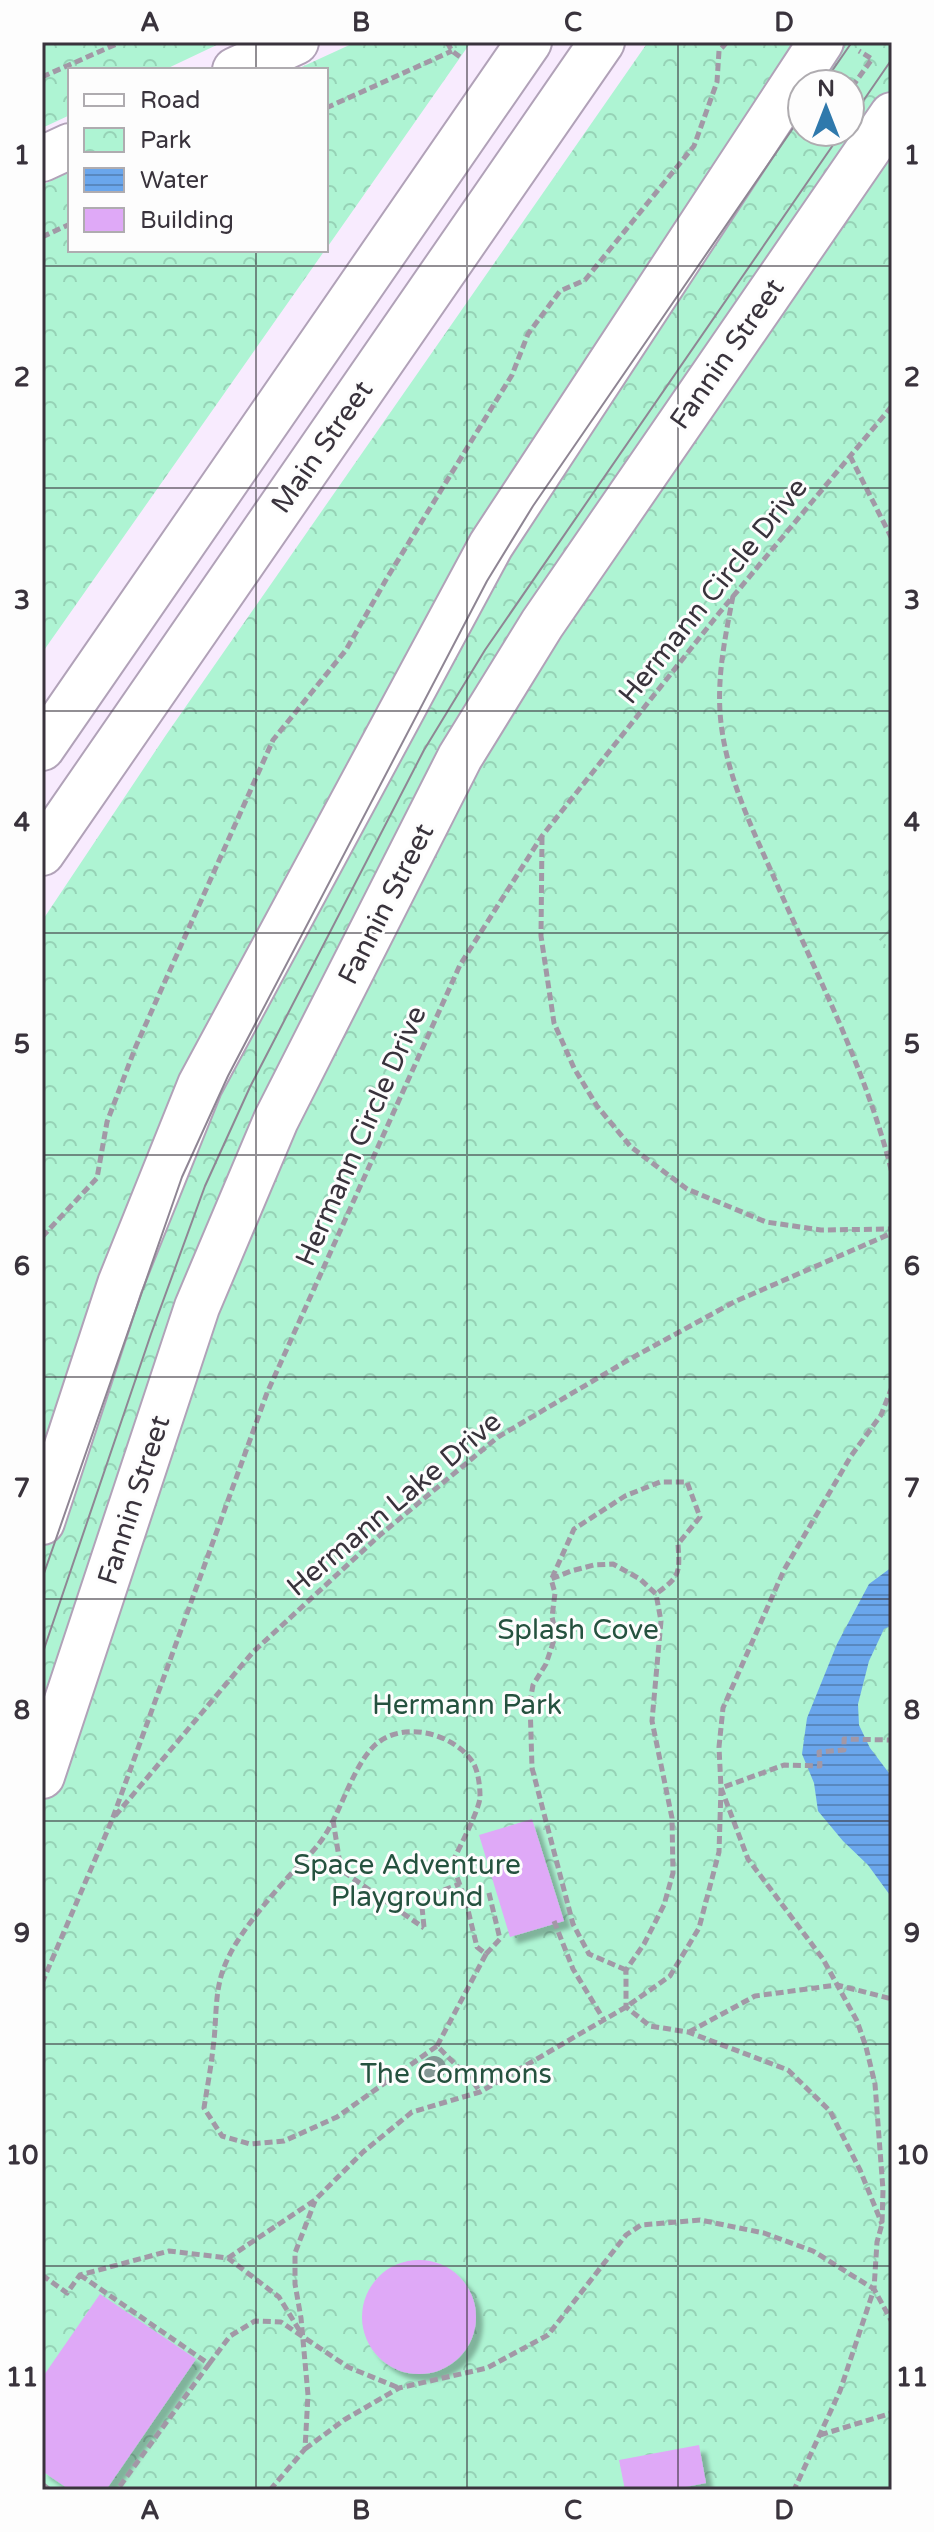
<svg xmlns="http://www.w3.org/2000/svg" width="934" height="2532" viewBox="0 0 934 2532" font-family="'Varela Round',sans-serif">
<defs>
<pattern id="park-crowns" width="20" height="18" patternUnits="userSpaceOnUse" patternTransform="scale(2)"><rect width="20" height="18" fill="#aef4d3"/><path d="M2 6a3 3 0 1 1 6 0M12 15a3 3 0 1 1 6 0" fill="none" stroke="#96d2b6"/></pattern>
<pattern id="garden-furrows" width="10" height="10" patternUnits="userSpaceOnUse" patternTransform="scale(2)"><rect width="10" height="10" fill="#aef4d3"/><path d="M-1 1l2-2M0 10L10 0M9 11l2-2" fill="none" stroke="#96d2b6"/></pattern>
<pattern id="water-rules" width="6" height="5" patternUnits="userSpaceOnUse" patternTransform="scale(2)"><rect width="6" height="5" fill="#6aa6ec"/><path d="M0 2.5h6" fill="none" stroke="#5888c0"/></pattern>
<filter id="shadow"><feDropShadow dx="7" dy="7" stdDeviation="2" flood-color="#0004"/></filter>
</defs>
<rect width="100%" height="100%" fill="#f8ebfe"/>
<path fill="url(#park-crowns)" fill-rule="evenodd" d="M42 42H223L164 70H70V115L42 128Z
M356 42H471L326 249V70H295Z
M648 42H892V2490H42V921L166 735ZM802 84H850V132H802Z
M70 172V250H325L42 653V185Z"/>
<path fill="url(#garden-furrows)" d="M892 829V949L878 939Z"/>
<path fill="url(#water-rules)" d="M892 1567V1625L884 1629 869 1661 858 1704 859 1725 870 1748 892 1777V1898L868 1865 843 1841 818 1811 814 1783 802 1754 807 1718 837 1644 869 1584Z"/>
<path fill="#dfa9f7" filter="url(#shadow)" d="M532 1819 564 1921 510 1937 479 1835Z
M362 2317a57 57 0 1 1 114 0a57 57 0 1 1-114 0Z
M100 2294 196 2359 106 2490H70L42 2471V2378Z
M699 2445 706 2483 670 2490H625L619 2460Z"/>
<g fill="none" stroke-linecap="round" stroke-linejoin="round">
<defs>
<path id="minor" d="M235 70 296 42
M42 159 70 146"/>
<path id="major" d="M42 748 529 42
M42 853 602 42
M42 1522 120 1284 200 1085 491 545 821 42
M42 1776 197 1307 276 1120 460 757 542 624 892 115"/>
</defs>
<use href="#minor" stroke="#b1a2b8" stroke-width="48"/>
<use href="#major" stroke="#b1a2b8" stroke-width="48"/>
<path stroke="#a298a6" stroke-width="5" stroke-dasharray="8 4" stroke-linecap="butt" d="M447 42 452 51 463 59
M42 77 121 42
M852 87 872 59 859 51
M326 108 452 51
M42 237 70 224
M850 456 892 539
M733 596C725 638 716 680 721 723 727 776 751 826 772 873 815 972 866 1068 892 1173
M542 837 541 936 554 1023 574 1068 597 1106 631 1147 687 1189 766 1222 821 1230 892 1229
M42 1237 97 1178 107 1122 136 1046 273 740 346 650 387 578 512 375 528 334 560 291 585 280 694 146 717 82 719 51 727 42
M892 1387 881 1415 851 1456 784 1570 723 1708 719 1747 721 1788 748 1859 823 1959 857 2021 866 2047 875 2084 883 2190 882 2224 877 2242 874 2289 892 2322
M552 1578 574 1529 625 1496 660 1482H687L700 1517 678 1544C680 1574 680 1576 656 1594
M115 1816 253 1652 380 1535 498 1437 630 1359 734 1302 892 1233
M333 1820 341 1870
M296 1869 341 1870 424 1928
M554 1921 573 1969 604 2020
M424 1927 422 1907 436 1893 460 1884
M486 1954 500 1939 488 1889
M626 1970 589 1954 573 1924 532 1768 530 1702 533 1685 546 1664 556 1634 552 1617 555 1593 551 1579 571 1571 594 1565 613 1564 640 1579 656 1594 661 1621 652 1721 672 1818 673 1873 664 1905 644 1944 626 1970V2007L650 2026 688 2032 788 2070 830 2111 860 2170 882 2224
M42 1983 112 1820 267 1393 460 965 542 836 720 612 892 406
M689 2032 755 1996 837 1985 892 1999
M437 2046 486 1954 477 1947 466 1902 452 1863C458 1850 481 1807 480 1796 480 1786 478 1769 472 1761 452 1733 403 1720 375 1745 353 1766 342 1809 325 1835 315 1851 302 1862 289 1876 267 1901 234 1938 223 1970 214 1996 217 2021 213 2048 211 2068 207 2088 204 2108L222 2136 250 2144 284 2141 337 2117 437 2046 474 2083 480 2092
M228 2258 315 2200 363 2152 412 2112 480 2092 626 2007 670 1976 699 1928 719 1852 721 1788 784 1765 820 1766 819 1752 844 1750V1739L892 1740
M42 2275 67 2293 80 2275 169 2251 228 2258 279 2297 301 2333
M80 2275 209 2364 117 2490
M209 2364 230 2336 255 2321 281 2322 348 2367 399 2388
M820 2435 892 2413
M305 2449 344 2420 399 2388 487 2368 548 2335 626 2235 641 2225 700 2220 764 2233 813 2251 874 2289 840 2391 794 2490
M42 2484 50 2490
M270 2490 305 2449 308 2395 301 2318 295 2284V2253L315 2201"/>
<use href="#minor" stroke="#fff" stroke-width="44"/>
<use href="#major" stroke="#fff" stroke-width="44"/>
<path stroke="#8f8694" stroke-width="2" d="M823 84 852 42
M850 120 892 59
M42 1579 182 1177 228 1076 487 581 533 506 802 115
M42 1655 151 1334 205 1186 250 1087 424 750 485 650 842 132"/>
</g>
<circle fill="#849795" cx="434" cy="2068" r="12"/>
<path fill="none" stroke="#39333c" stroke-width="2" stroke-opacity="0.55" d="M256 42V70M467 42V2490M678 42V2490M256 250V2490M42 266H892M42 488H892M42 711H892M42 933H892M42 1155H892M42 1377H892M42 1599H892M42 1821H892M42 2044H892M42 2266H892"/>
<g text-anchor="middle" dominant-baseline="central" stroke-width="6" stroke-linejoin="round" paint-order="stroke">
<g font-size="28" fill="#39333c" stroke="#fdfdfd">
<text transform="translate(727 354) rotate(-55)">Fannin Street</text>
<text transform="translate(322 447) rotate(-55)">Main Street</text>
<text transform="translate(713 591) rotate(-51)">Hermann Circle Drive</text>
<text transform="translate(386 904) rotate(-63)">Fannin Street</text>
<text transform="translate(361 1136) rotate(-66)">Hermann Circle Drive</text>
<text transform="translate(134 1500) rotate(-72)">Fannin Street</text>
<text transform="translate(394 1504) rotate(-40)">Hermann Lake Drive</text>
</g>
<g font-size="28" fill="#25523f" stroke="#fdfdfd">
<text x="578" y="1630">Splash Cove</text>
<text x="467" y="1705">Hermann Park</text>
<text x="407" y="1865">Space Adventure<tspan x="407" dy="32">Playground</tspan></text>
<text x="456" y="2074">The Commons</text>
</g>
</g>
<rect width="934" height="2532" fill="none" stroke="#fdfdfd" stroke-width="88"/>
<rect x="68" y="68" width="260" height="184" fill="#fdfdfd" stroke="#afacb0" stroke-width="2"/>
<rect x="84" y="94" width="40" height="12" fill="#ffffff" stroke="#afacb0" stroke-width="2"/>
<text x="140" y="108" font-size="24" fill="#39333c">Road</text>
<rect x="84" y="128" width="40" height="24" fill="url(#park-crowns)" stroke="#afacb0" stroke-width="2"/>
<text x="140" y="148" font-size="24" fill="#39333c">Park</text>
<rect x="84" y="168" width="40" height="24" fill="url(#water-rules)" stroke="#afacb0" stroke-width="2"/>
<text x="140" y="188" font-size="24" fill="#39333c">Water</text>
<rect x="84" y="208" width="40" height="24" fill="#dfa9f7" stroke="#afacb0" stroke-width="2"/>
<text x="140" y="228" font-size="24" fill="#39333c">Building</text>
<g transform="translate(826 108)"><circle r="38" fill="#fdfdfd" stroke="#afacb0" stroke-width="2"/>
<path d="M0-6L14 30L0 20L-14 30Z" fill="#2f79ac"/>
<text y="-12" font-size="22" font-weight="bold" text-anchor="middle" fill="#39333c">N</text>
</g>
<rect x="44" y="44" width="846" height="2444" fill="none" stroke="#39333c" stroke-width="3"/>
<g font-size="26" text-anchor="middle" font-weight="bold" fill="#39333c">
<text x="150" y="31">A</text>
<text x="361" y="31">B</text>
<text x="573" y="31">C</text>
<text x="784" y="31">D</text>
<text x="22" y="164">1</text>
<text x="912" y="164">1</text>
<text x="22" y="386">2</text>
<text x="912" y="386">2</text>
<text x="22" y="609">3</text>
<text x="912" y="609">3</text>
<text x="22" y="831">4</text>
<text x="912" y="831">4</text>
<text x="22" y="1053">5</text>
<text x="912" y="1053">5</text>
<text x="22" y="1275">6</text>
<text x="912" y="1275">6</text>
<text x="22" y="1497">7</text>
<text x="912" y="1497">7</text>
<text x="22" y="1719">8</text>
<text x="912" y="1719">8</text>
<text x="22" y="1942">9</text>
<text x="912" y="1942">9</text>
<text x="22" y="2164">10</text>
<text x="912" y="2164">10</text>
<text x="22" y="2386">11</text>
<text x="912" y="2386">11</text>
<text x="150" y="2519">A</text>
<text x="361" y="2519">B</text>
<text x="573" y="2519">C</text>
<text x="784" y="2519">D</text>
</g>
</svg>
